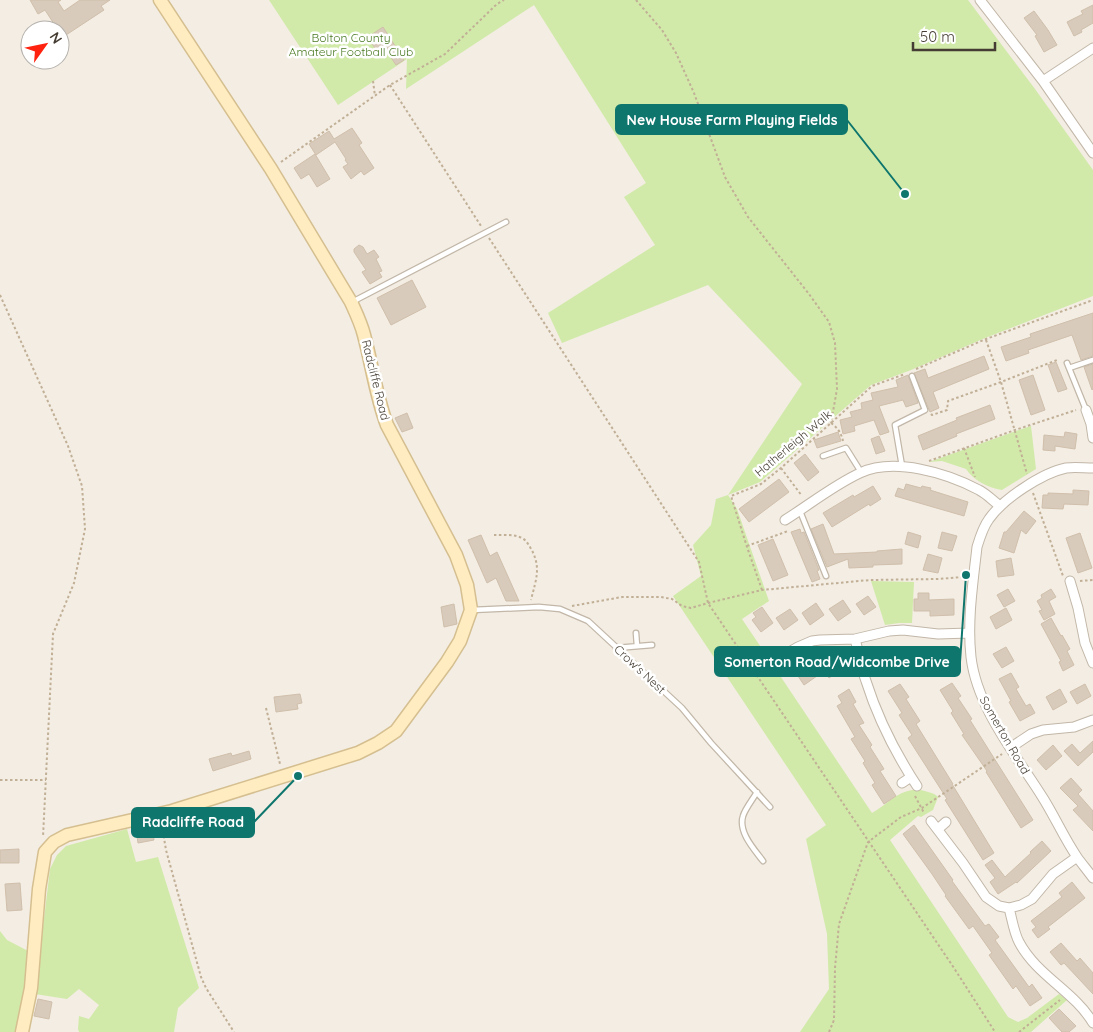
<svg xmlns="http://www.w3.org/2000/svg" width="1093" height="1032" viewBox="0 0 1093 1032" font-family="Quicksand,sans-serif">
<rect width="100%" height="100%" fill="#f3ede3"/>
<path fill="#d1eaa9" d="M269 0H968L1035 89 1093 170V296L985 338 911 370 871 385 760 482 728 495 737 509 769 601 742 619 872 813C891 802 904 783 928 792 932 793 935 794 938 797L933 810 921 817 918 816 890 840 1008 1017 1018 1022 1027 1018 1059 994 1067 1000 1031 1032H800L829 989 827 934 806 839 826 825 673 596 701 576 693 545 711 525 716 499 728 495 802 384 708 285 562 343 548 313 655 245 624 197 646 183 534 5 406 89 407 59 338 105Z
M1031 426 1036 469 1002 490C989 488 973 480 966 469L942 461 929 462 1016 431Z
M871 581 914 582 912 623H899L885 625Z
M127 829 136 862 158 857 199 988 178 1008 174 1032H79L78 1029 79 1016 89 1019 99 1005 79 989 67 999 35 994 50 869 57 855 66 846Z
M0 931 7 940 28 951C26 978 22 1005 16 1032H0Z"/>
<path fill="#d8cbbb" stroke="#d0bfab" d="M30 0H61L58 2 64 11 80 0H110L101 6 104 10 63 37 60 32V30H58L45 10 38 14Z
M1093 5V23L1081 30 1082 32 1074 36 1067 22 1083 14 1081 11Z
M1034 11 1048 30 1057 45 1044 52 1035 36 1037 35 1024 18Z
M383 27 404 60 396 65 388 53 381 58 368 37Z
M352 128 362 143 359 145 374 168 364 175 361 171 351 179 343 167 348 164 345 160 346 159 335 142 316 155 309 144 329 131 334 139Z
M315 154 330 179 317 187 309 174 301 179 294 168Z
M359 245 363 247 367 254 374 250 379 257 376 259 382 271 379 272 382 277 370 284 362 272 366 270 354 252V249Z
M412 280 426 307 391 325 377 298Z
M1093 313V356L1081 360 1072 335 1028 350 1029 353 1006 361 1001 347 1031 337 1030 334Z
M984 356 989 369 933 392 939 408 930 412 914 373 925 369 928 378Z
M1056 362 1067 389 1058 392 1048 365Z
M1093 364V389L1092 390 1084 367Z
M908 375 918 403 906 407 903 400 879 406 889 432 880 435 874 420 854 426 855 431 843 434 840 420 852 417 850 412 862 409 861 403 873 400 871 393 898 387 896 380Z
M1033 375 1045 410 1031 415 1019 380Z
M990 405 995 419 956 434 957 436 923 450 918 436 957 420 956 418Z
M407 413 413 428 402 432 395 418Z
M838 432 841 441 817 448 814 440Z
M1065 432 1077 434 1075 449 1055 446V451L1043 450 1044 435 1064 437Z
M879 436 885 451 876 454 871 439Z
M805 454 819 472 808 481 794 463Z
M779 479 789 492 749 522 739 509Z
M906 484 921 488 922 486 926 487 931 488 930 490 968 502 964 516 895 496 898 488 904 490Z
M873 486 881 499 870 506 869 504 832 527 823 513 853 495 854 497Z
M1073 490 1089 491 1088 505 1064 504 1063 509 1042 508 1043 495H1048V493L1073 494Z
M1024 511 1036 521 1026 534 1021 530 1014 553 999 548 1004 532H1006Z
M823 524 834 554 877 552V551L902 549V564L873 565V567L849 568 848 559 827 567 811 529Z
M800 529 801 533 804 532 819 570 817 571 820 579 812 582 791 532Z
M908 532 921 536 918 548 905 544Z
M942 532 957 536 952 551 938 548Z
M1080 533 1092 568 1078 573 1066 538Z
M481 535 490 556 497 552 519 601H506L496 578 487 583 468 540Z
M773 539 788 575 773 581 758 545Z
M928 554 942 558 938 573 923 570Z
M1011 558 1014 575 998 577 996 561Z
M1008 589 1015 601 1004 607 997 595Z
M1051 589 1056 597 1049 601 1055 614 1044 620 1039 611 1042 610 1037 601 1042 598 1041 595Z
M918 593H929V600L954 599V615L930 616V611H914V599H918Z
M868 596 876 607 864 615 856 604Z
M843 600 851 612 838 621 829 609Z
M816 603 824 615 810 625 802 613Z
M454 604 457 624 444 627 441 607Z
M762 607 773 623 761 632 752 620 756 617 753 613Z
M1006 608 1012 620 996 629 990 617Z
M790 609 798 620 784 630 776 618Z
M1051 618 1061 636 1062 635 1070 649 1067 651 1074 665 1063 671 1059 662 1061 661 1041 624Z
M1006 647 1014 661 1002 668 993 654Z
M838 655 846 666 829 678 821 667Z
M810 664 817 676 804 685 796 673Z
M1011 673 1019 687 1016 689 1026 706 1030 704 1035 713 1020 721 1009 702 1011 701 999 679Z
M952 683 961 696 958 698 972 719 970 720 1033 820 1021 828 986 772 987 771 962 735 964 734 951 713 953 711 940 690Z
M900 684 909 697 906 699 920 721 916 724 953 784H952L994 853 983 860 945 800 947 799 908 738 912 735 899 715 902 713 888 691Z
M1085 684 1091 696 1077 704 1070 692Z
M849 689 856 702 853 704 864 723 859 725 872 745 870 747 884 769 880 771 896 796 884 804 872 785 875 783 863 763 865 761 851 739 855 737 837 706 842 703 838 696Z
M1060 689 1067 702 1053 710 1046 697Z
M300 694 302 703 297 704 298 709 276 712 274 697Z
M1093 741V752L1078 766 1064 751 1072 744 1080 753Z
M1053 745 1062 756 1046 770 1037 760Z
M249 751 251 759 213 771 209 759 231 753 232 756Z
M1071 778 1082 790 1078 794 1093 811V831L1073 810 1078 806 1060 788Z
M914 825 953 880 952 881 985 926 989 924 999 937 995 940 1029 987 1032 984 1042 998 1030 1006 1016 986 1013 989 989 955 992 953 973 926 969 929 945 896 946 895 932 874 903 834Z
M152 826 154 840 138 843 136 829Z
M1042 841 1051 851 1017 883 1016 882 998 894 990 882 995 878 985 865 992 860 1005 877 1031 853 1030 852Z
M19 849V863H0V850Z
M1072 882 1085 898 1048 927 1050 929 1038 938 1032 930 1036 927 1031 921 1062 897 1059 893Z
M20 883 22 910 7 911 5 884Z
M1061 943 1077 961 1080 958 1093 973V994L1064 963 1061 965 1050 952Z
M38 999 52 1002 49 1019 34 1016Z
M1059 1009 1076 1026 1069 1032H1062L1049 1018Z"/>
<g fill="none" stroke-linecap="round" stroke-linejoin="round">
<defs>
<path id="lane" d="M352 302 506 222
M1067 363 1086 410
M1069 368 1093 360
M823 456 846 448 861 472
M902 466 895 425 925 410 912 376
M800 511 826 576
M472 610 539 607 560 609 588 621 682 708 711 743 770 807
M636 633 637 646
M616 648 652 645
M757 792C753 799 745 809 743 816 738 832 754 849 763 861"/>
<path id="street" d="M980 0 1043 81 1093 153
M1043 81 1093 48
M1086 410 1091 424 1093 438
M1093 468C1084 468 1074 467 1066 468 1042 473 1003 499 989 519 983 527 980 537 977 547 973 583 967 621 971 657 977 708 1016 755 1043 798 1055 817 1064 838 1077 857 1082 864 1088 871 1093 878
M785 520C809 505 834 485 860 473 894 457 947 473 979 490 987 494 993 501 1000 506
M1070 581 1078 608 1085 643 1093 663
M855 639C859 653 861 668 866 681 878 719 896 754 917 786
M779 660 786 654 798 647 812 641 820 640 855 639 889 631 903 630 938 634 969 633
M1010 748 1031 734 1043 730 1074 727 1093 720
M902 783 911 777
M931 821 963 863 986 897 999 906 1009 908 1021 905 1032 899 1053 874 1077 857
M938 829 946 822
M1009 908C1012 919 1014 933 1019 942 1037 976 1074 991 1093 1023"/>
<path id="secondary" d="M22 1032 31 988 39 889 45 852 54 842 67 835 172 811 358 753 378 743 396 731 447 662 460 641 471 610 467 585 456 555 387 425C376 396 372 365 364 335 361 323 356 313 351 302L271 169 160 0"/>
</defs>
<use href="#lane" stroke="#c2b7a8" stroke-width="7"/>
<use href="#street" stroke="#c2b7a8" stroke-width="11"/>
<use href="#secondary" stroke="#d5bf90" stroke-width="15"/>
<path stroke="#c1af96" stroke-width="2" stroke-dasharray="2.5 2.5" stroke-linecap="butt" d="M636 0 662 30 676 53 694 93 725 177 748 217 809 294 829 322 835 343 837 389 831 423
M373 81 375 96
M390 85 481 226
M281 162 390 85 445 54 497 4 504 0
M489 238 699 562 708 603 954 968 995 1032
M0 295 68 446 82 486 85 529 74 583 53 634 43 837
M986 340 1001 382 1027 474
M916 369 986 339 1093 300
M931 414 932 415 947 410 948 401 1001 382 1057 360H1059
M831 423C838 428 841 433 843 441
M964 448 975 477
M929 461 1015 430 1076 410
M781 468 802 496
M1033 493 1063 576
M494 535C503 535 514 534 522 538 526 540 528 544 530 547 542 567 536 579 531 600
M747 546 788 531V530
M1080 581 1093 580
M762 590 747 547 731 496 761 484 781 468 872 386 905 374
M572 606 622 597H661L672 599 682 606 691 608 708 603 762 590 870 580 938 579 963 577
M266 708 280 764
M0 780H46
M915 796 924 813
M162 826 166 850 201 977 206 988 234 1032
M829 1032 834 1020 835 968 839 924 868 842 901 817 922 808 1002 754
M1019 1032 1060 1000"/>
<use href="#lane" stroke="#fff" stroke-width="4.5"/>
<use href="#street" stroke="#fff" stroke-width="9"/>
<use href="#secondary" stroke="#ffecc1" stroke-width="12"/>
</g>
<g text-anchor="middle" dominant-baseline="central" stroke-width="5" stroke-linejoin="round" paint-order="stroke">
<g font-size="12" fill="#4a7a23" stroke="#fff">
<text x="351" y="37">Bolton County<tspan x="351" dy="14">Amateur Football Club</tspan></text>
</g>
<g font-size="12" fill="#453d33" stroke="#fff">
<text transform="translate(376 380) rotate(76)">Radcliffe Road</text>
<text transform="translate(793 443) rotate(-40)">Hatherleigh Walk</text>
<text transform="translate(640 669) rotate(43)">Crow's Nest</text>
<text transform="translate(1005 735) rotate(60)">Somerton Road</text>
</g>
</g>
<path fill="none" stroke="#0f766e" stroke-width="2" d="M905 194L847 120M966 575L960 662M298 776L254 822"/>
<g fill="#0f766e" stroke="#fff" stroke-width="2">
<circle cx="905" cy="194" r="5"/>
<circle cx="966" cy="575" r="5"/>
<circle cx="298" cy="776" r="5"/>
</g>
<g fill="#0f766e" stroke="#0f766e" stroke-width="2">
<rect x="616" y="105" width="231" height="29" rx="5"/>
<rect x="715" y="647" width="245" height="29" rx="5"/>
<rect x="132" y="808" width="122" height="29" rx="5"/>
</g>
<g font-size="14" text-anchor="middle" font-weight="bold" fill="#fff">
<text x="732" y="125">New House Farm Playing Fields</text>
<text x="837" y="667">Somerton Road/Widcombe Drive</text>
<text x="193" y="827">Radcliffe Road</text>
</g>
<g transform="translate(45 45) rotate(57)"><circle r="24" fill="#ffffff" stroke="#b5b1ad"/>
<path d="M0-4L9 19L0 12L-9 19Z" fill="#ff220e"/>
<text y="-8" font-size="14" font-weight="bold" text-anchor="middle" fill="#453d33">N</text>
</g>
<path d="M913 42v8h82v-8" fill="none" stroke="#453d33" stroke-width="2.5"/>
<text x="920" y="42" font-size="15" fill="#453d33" stroke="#ffffff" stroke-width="4" paint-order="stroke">50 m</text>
</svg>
